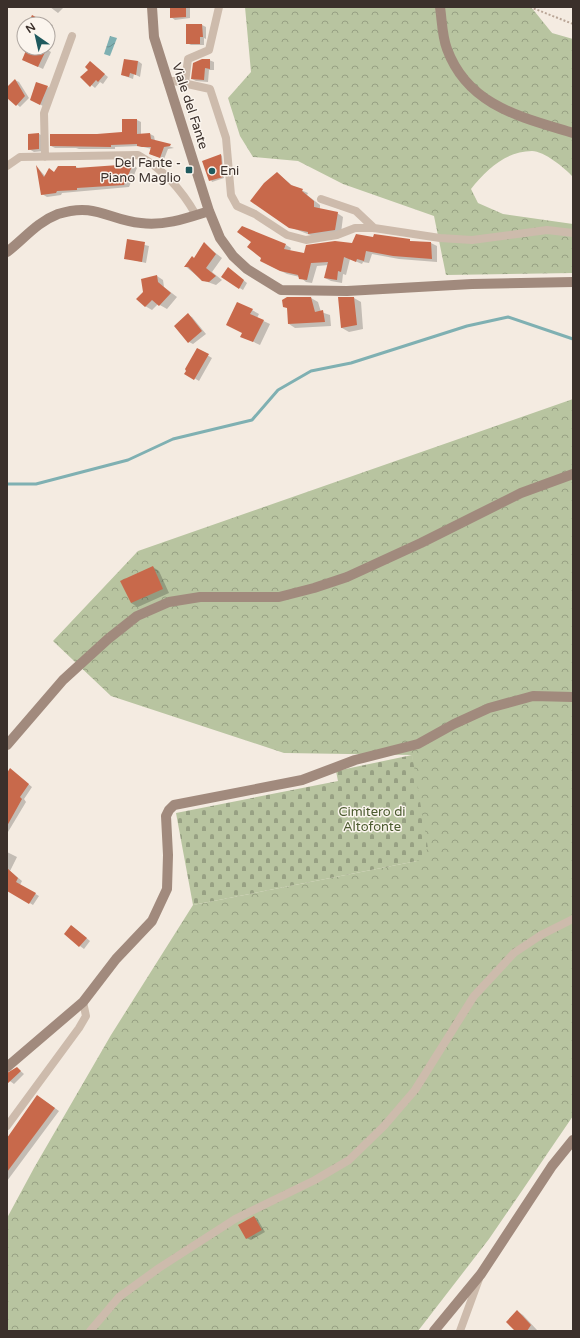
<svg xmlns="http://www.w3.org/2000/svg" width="580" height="1338" viewBox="0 0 580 1338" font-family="'Varela Round',sans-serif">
<defs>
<pattern id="forest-crowns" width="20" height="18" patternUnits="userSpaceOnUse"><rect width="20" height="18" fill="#b8c4a0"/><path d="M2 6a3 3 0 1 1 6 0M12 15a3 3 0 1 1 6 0" fill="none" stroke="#97a083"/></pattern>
<pattern id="cemetery-stones" width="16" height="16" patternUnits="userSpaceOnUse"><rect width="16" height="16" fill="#b8c4a0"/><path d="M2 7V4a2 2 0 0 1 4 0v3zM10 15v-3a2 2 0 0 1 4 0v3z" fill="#97a083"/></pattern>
<pattern id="water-waves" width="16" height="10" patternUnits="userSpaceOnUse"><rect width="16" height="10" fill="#7fb0b2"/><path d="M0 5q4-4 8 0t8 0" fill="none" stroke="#699091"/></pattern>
</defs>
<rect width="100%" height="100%" fill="#f4ebe1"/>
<path fill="url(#forest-crowns)" d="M245 7H531L552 33 573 39V177C565 168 544 151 532 151 506 151 486 170 471 189L478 203 503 214 573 224V273L446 275 434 216 343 184 298 161 253 157 240 136 228 98 251 72Z
M573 399V1116L489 1239 418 1331H7V1218L34 1168 111 1035 193 905 417 861 412 755 284 753 111 696 53 641 138 551Z"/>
<path fill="url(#cemetery-stones)" d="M412 755 428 848 417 861 193 905 176 813 338 781 336 771Z"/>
<path fill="url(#water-waves)" d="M110 36 117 38 110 56 104 54Z"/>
<path fill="#0003" d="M50 7H64L58 13Z
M171 7H190V18L175 20 171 17Z
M32 16 53 25 51 32 48 35V24H29Z
M24 25V33L21 31Z
M187 25H202L206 27V39L204 38V45H191L187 43Z
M28 48H44L51 52 43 69 28 62Z
M209 60 214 62V70H209L208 82 196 81 192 79Z
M138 61 142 64 140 77 134 74 133 79 122 75Z
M90 62 108 77 103 84 100 82 95 88 82 77 89 71Z
M15 80 19 82 29 98 20 107 7 96V88Z
M48 87 52 89 45 107 35 102Z
M137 120 141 122V134H150L154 136 155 141 174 148 168 149 164 159 150 154 152 149 139 146 115 147V149H79L76 148H55L51 146 97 135 123 133Z
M39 134 43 136V151L34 152 29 149Z
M221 155 222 156 224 178 212 182 204 162Z
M133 165 137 168 129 187 62 193 61 195 47 197 42 194 37 167 45 176 54 173 59 167H76L80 169Z
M277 173 294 187 308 193 307 195 320 205V210L337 213 343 217 341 233 315 237 290 227Z
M374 238 431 243 437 246V262L399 259 372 254 369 263 363 262 362 264 350 259 346 275 343 274 342 283 331 281 325 278 329 265 317 266 312 283 306 282 300 277 287 274 267 264 286 245 291 248 290 251 305 254Z
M128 241 149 246 146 263 125 258Z
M204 244 222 258 212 272 222 280 216 285 202 280 185 266 195 259Z
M232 271 247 283 243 290 222 277Z
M157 276 163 280 164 287 177 297 167 309 158 304 152 310 145 306Z
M311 298 318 302 321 312 330 315 331 326 295 328 289 324Z
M339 298H354L361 302 363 329 349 332 342 328Z
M252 310 259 314 257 318 270 324 260 345 241 336 244 333 227 324Z
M188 315 192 317 206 334 193 344 189 342Z
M197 349 212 358 199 381 186 373Z
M153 567 159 571 169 593 138 607 131 603Z
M11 770 32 787 24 799 26 802 8 832 7 775Z
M7 852 17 857 10 871 22 881 20 885 39 896 33 905 14 893 7 886Z
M72 926 90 941 84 949 80 946Z
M17 1068 24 1074 14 1084 7 1079V1074Z
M42 1099 59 1111 7 1181V1136H10Z
M254 1217 258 1220 265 1232 251 1240 246 1238Z
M517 1311 523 1315 537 1330 536 1331H516Z"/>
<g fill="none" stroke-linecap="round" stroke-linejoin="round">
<path stroke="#7fb0b2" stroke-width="3" d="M7 484H36L128 460 173 439 252 420 278 390 311 371 351 363 467 326 508 317 573 339"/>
</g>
<path fill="#c8694b" d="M170 7H186V17L170 18Z
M32 15 49 24H28Z
M186 24H202L203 37H200V44H186Z
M27 48H47L38 67 22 60Z
M124 59 138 61 136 75 130 73 129 77 121 75Z
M202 59H210V69L205 68 204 80 191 79 193 63Z
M90 61 105 74 98 82 96 80 90 87 80 77 88 70 85 67Z
M15 79 25 96 16 106 7 98V87Z
M36 82 48 86 40 105 30 100Z
M122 119H137V134L150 133 151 139 171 144 170 146 164 147 160 158 149 154 151 147H142L137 146V144L111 145V147L50 146V134H97L122 132Z
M39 133V149L28 150V134Z
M221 154 223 177 209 181 202 161Z
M133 164 124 185 77 188V190L57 191 56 193 41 195 36 165 44 177 49 168 54 172 58 166H76V168Z
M277 172 291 185 303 189 302 191 314 201V207L338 212 335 230 308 234V232L289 228 250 201 264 183Z
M242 226 286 244 284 249 304 253 306 245 335 241 352 243 356 234 373 237 374 234 410 239V241L431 242 432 259 393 256 366 251 364 261 357 259 356 262 344 257 341 272 338 271 337 280 324 278 328 262 311 263 307 280 299 279 298 275 280 271 260 261 261 258 247 247 251 242 237 232Z
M127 239 145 242 142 262 124 259Z
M204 242 216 254 206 268 216 276 209 282 202 281 188 267H184L192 256 194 258Z
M228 267 244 280 239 289 221 277Z
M157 275 158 282 171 293 159 306 152 300 145 307 136 299 143 292 141 279Z
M287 297H311L315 312 323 310 325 322 288 324 287 308 283 307 282 300Z
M338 297H354L357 325 341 328Z
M237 302 253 309 250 314 264 320 253 342 240 337 242 333 226 325Z
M188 313 202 331 188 343 174 326Z
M197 348 209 354 194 380 184 374 186 371 185 369Z
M153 566 163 589 131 603 120 581Z
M10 768 29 784 20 797 22 799 7 826V773Z
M7 868 18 878 16 882 36 893 29 904 7 891Z
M71 925 87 938 79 947 64 934Z
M17 1067 21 1071 7 1084V1073Z
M37 1095 55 1108 7 1172V1138Z
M254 1216 262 1230 246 1239 238 1225Z
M517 1310 531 1325 527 1331H515L506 1322Z"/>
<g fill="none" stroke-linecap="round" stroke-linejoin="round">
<path stroke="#b9a596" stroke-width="2" stroke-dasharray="2 2" stroke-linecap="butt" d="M530 7 573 24"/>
<path stroke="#cdbbac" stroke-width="8" d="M167 81H174L210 89 226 138 231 195 237 206 255 214 287 235 306 240 337 235 355 228H374L440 238 472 240 547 230 573 233
M185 83 188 59 209 50 219 7
M45 157 44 113 72 36
M7 166 20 157 138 155C163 169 183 192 196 215
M321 199 356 211 374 228
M7 1126 79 1028 86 1016 83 1002
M90 1331 119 1297 159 1268 235 1219 315 1180 349 1160 384 1126 415 1090 474 996 514 953 541 935 573 919
M460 1331 479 1279"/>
<path stroke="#a18a7d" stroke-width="10" d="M152 7 154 37 209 211 220 238 233 256 247 269 281 290 347 291 472 284 573 282
M440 7C442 20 442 36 447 49 468 106 521 117 573 133
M7 252C24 239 37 222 58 214 96 202 108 220 141 223 165 226 187 218 209 211
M7 745 63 680 108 639 137 616 169 602 200 597H279L314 588 347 577 421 543 521 493 573 474
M7 1067 83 1002 116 959 152 921 167 889 168 855 166 816 169 810 174 805 302 780 355 760 418 744 454 724 489 708 533 696 573 697
M434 1331 481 1274 552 1166 573 1140"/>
</g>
<g fill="#1f5a5e" stroke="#fbf5ee" stroke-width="1.5">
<rect x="185" y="166" width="8" height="8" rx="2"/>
<circle cx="212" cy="171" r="4"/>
</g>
<g text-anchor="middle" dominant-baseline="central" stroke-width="3" stroke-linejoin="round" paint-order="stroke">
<g font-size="13" fill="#3b302b" stroke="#fbf5ee">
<text transform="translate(190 106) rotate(72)">Viale del Fante</text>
</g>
<g font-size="13" fill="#3b302b" stroke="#fbf5ee" text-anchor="end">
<text x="181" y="163">Del Fante -<tspan x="181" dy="15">Piano Maglio</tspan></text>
<text x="220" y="171" text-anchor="start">Eni</text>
</g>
<g font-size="13" fill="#4a5a2e" stroke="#fbf5ee">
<text x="372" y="812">Cimitero di<tspan x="372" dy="15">Altofonte</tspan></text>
</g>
</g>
<rect width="580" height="1338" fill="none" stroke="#3b302b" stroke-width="16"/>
<g transform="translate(36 36) rotate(326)"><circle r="19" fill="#fbf5ee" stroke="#aea6a0"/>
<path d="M0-3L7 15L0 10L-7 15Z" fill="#1f5a5e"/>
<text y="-6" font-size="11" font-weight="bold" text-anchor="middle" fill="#3b302b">N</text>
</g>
</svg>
